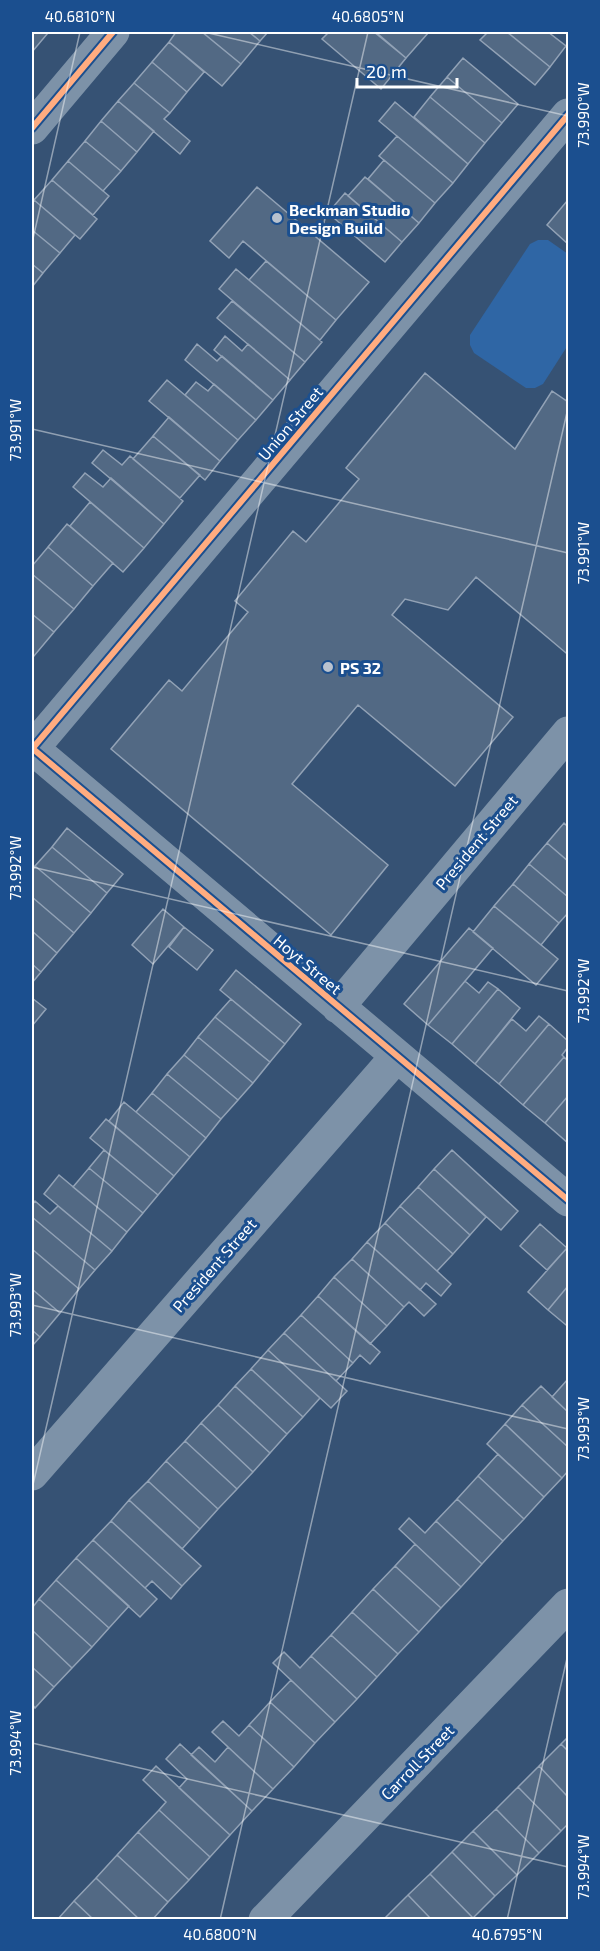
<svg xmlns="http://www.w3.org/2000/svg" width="600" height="1951" viewBox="0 0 600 1951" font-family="'Exo 2',sans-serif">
<rect width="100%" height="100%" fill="#365274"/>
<path fill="#2f66a5" d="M538 240H548L568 254V345L543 384 535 388H526L474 353 470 345V335L530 244Z"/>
<path fill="#526984" stroke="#92a2b6" stroke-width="1.5" d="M32 32 48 33 32 52Z
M176 32H202L241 64 222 86 169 42Z
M202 32H249L260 41 241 64Z
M249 32H268L260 41Z
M329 32H374L406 58 381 89 322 39Z
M380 32H429L406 58 378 34Z
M488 32H507L550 67 535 85 480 40Z
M507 32H548L566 46 550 67Z
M169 42 204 72 187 92 152 62Z
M463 58 518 104 502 123 447 77Z
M152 62 187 92 170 113 134 83Z
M447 77 502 123 485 143 430 97Z
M134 83 170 113 164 119 190 141 180 154 118 101Z
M430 97 485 143 468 164 414 117Z
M118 101 154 131 137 152 101 121Z
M395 102 468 164 453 183 379 121Z
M101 121 137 152 121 171 85 141Z
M397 136 453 183 435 203 379 156Z
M85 141 121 171 103 191 68 161Z
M384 160 435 203 419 223 368 179Z
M68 161 109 196 93 215 52 180Z
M365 177 419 223 402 242 348 196Z
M52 180 97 219 80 239 34 200Z
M257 187 369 282 336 320 243 241 229 258 210 241Z
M345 193 402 242 385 262 328 213Z
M34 200 75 235 60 253 32 230V204Z
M567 201 568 202V244L547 225Z
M32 230 60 253 43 273 32 264Z
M266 261 336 320 320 340 249 280Z
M32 264 43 273 32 287Z
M236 269 322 342 305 362 219 289Z
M232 301 305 362 290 380 217 318Z
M225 336 242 351 248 344 290 380 273 400 214 350Z
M197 344 217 361 222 356 273 400 256 420 185 360Z
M425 373 515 449 552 391 568 402V650L566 653 476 577 448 610 405 599 392 615 513 717 455 786 358 705 292 784 388 865 331 935 111 749 169 680 182 691 248 612 235 601 293 531 306 542 359 479 346 468Z
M167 380 238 440 220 461 149 401Z
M196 382 208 391 214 384 256 420 238 440 185 395Z
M169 417 220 461 205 480 153 436Z
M153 436 200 475 180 498 133 459Z
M103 450 122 465 130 456 183 501 164 524 92 463Z
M85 473 103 487 111 478 164 524 144 548 73 487Z
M90 502 144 548 123 572 70 526Z
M67 524 113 563 93 586 48 547Z
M48 547 93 586 74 609 32 574V566Z
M32 574 74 609 54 632 32 614Z
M32 614 54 632 34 656 32 654Z
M564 823 568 827V861L547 843Z
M67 828 123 874 107 893 52 847Z
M547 843 568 861V897L529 864Z
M52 847 107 893 91 913 35 866Z
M529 864 568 897V913L559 923 513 884Z
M35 866 91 913 74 933 32 897V871Z
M513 884 559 923 541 945 494 906Z
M32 897 74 933 57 953 32 931Z
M494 906 558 959 536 985 473 932Z
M163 909 184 927 153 964 132 945Z
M184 927 213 950 197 970 169 947Z
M469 928 493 948 428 1025 404 1004Z
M32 931 57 953 41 972 32 964Z
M32 964 41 972 32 983Z
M236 970 301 1024 285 1044 220 990Z
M465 981 479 993 488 982 498 989 452 1044 428 1025Z
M498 989 520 1008 475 1064 452 1044Z
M32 998 46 1009 32 1026Z
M231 999 285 1044 270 1062 215 1017Z
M539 1016 549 1024 499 1084 475 1064 512 1019 526 1031Z
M215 1017 270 1062 253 1083 198 1037Z
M549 1024 568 1041V1047L562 1055 564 1057 523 1105 499 1084Z
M198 1037 253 1083 238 1100 184 1055Z
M184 1055 238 1100 221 1119 167 1074Z
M564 1057 568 1061V1096L545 1123 523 1105Z
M167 1074 221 1119 206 1138 152 1093Z
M152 1093 206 1138 190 1157 136 1112Z
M568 1096V1143L545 1123Z
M124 1102 190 1157 174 1176 109 1121Z
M106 1119 174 1176 158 1195 90 1138Z
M104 1150 158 1195 143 1213 89 1168Z
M452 1150 518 1211 501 1230 434 1169Z
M89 1168 143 1213 127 1232 73 1187Z
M434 1169 486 1217 470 1235 418 1187Z
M59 1175 127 1232 112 1251 44 1194Z
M418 1187 470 1235 453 1254 400 1206Z
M35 1201 50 1214 58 1206 112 1251 95 1270 32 1217V1205Z
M400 1206 453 1254 437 1271 385 1223Z
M32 1217 95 1270 79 1289 32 1249Z
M385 1223 451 1284 441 1296 426 1283 420 1290 367 1242Z
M540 1224 567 1248 547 1270 520 1246Z
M367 1242 436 1304 424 1316 409 1302 404 1307 352 1259Z
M567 1248 568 1286 548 1310 528 1292Z
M32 1249 79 1289 60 1313 32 1289Z
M352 1259 404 1307 387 1326 334 1277Z
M334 1277 387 1326 370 1344 318 1296Z
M568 1286V1322L566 1325 548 1310Z
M32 1289 60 1313 40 1337 32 1330Z
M318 1296 380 1352 370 1364 360 1355 353 1363 301 1315Z
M301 1315 353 1363 336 1381 284 1333Z
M32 1330 40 1337 32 1346Z
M284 1333 347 1391 331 1408 268 1350Z
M268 1350 320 1398 303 1417 251 1369Z
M251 1369 303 1417 287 1434 235 1386Z
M568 1379V1412L552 1397Z
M235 1386 287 1434 270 1453 218 1405Z
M541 1386 568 1412V1447L522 1405Z
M218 1405 270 1453 253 1472 201 1423Z
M522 1405 568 1447V1471L562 1478 505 1424Z
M201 1423 253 1472 237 1489 185 1441Z
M505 1424 562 1478 544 1497 487 1444Z
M185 1441 237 1489 218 1509 166 1461Z
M498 1454 544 1497 524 1519 478 1476Z
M166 1461 218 1509 200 1529 148 1481Z
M478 1476 524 1519 503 1541 457 1499Z
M148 1481 200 1529 182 1549 129 1500Z
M457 1499 503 1541 482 1564 436 1521Z
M129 1500 201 1566 182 1586 111 1521Z
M409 1518 425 1533 436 1521 482 1564 461 1587 399 1529Z
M111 1521 182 1586 171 1599 152 1581 145 1588 93 1540Z
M93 1540 157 1599 140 1617 76 1558Z
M415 1544 461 1587 441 1608 395 1566Z
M76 1558 129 1606 109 1628 56 1580Z
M395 1566 441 1608 419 1632 373 1589Z
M56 1580 109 1628 92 1647 39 1599Z
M373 1589 419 1632 398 1654 352 1612Z
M39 1599 92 1647 72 1668 32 1630V1608Z
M352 1612 398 1654 377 1677 331 1635Z
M32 1630 72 1668 54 1687 32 1667Z
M331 1635 377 1677 357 1699 311 1656Z
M284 1652 300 1668 311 1656 357 1699 335 1722 273 1663Z
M32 1667 54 1687 35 1708 32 1704Z
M291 1680 335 1722 315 1743 270 1702Z
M270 1702 315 1743 294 1767 249 1725Z
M223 1721 239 1736 249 1725 294 1767 273 1789 212 1732Z
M568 1737V1751L561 1744Z
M180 1744 252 1811 230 1835 179 1788 187 1779 166 1759Z
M561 1744 568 1751V1797L539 1766Z
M199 1747 215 1762 228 1747 273 1789 252 1811 191 1755Z
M156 1766 230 1835 210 1857 159 1810 166 1802 143 1780Z
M539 1766 568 1797V1824L561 1831 518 1787Z
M518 1787 561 1831 539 1853 496 1809Z
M496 1809 539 1853 517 1875 473 1831Z
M159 1810 210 1857 189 1880 138 1832Z
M473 1831 517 1875 495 1896 452 1852Z
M138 1832 189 1880 168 1902 117 1855Z
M452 1852 495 1896 473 1918 430 1874Z
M117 1855 168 1902 152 1920H140L96 1878Z
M430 1874 473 1918 474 1920H432L408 1895Z
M96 1878 140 1920H94L74 1901Z
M408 1895 432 1920H389L386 1917Z
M74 1901 94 1920H57Z"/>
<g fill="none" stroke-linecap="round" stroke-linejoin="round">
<path stroke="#7d92a8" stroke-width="33" d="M32 128 113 32
M32 748 568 1200
M32 749 568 115
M338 1007 568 733
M32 1474 397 1056
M265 1920 568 1605"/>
<defs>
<path id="cycleway" d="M32 128 113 32
M32 748 568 1200
M32 749 568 115"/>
</defs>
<use href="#cycleway" stroke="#1b4f8f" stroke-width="10"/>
<use href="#cycleway" stroke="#ffac80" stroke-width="6"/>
</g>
<path fill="none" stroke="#fff" stroke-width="1.5" stroke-opacity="0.45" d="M204 32 568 116M32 243 80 32M32 429 568 553M32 867 568 991M32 1305 568 1429M32 1489 368 32M32 1743 568 1867M220 1920 568 408M507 1920 568 1654"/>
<g fill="#b9c2ce" stroke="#1b4f8f" stroke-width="2">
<circle cx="277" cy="218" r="6"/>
<circle cx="328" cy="667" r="6"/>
</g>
<g text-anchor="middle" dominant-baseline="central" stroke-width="6" stroke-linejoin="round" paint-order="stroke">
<g font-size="16" font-weight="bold" fill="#fff" stroke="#1b4f8f" text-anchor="start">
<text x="289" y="209">Beckman Studio<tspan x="289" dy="18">Design Build</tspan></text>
<text x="340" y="667">PS 32</text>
</g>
<g font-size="16" fill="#fff" stroke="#1b4f8f">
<text transform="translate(290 423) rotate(-50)">Union Street</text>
<text transform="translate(476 842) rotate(-50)">President Street</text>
<text transform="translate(308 964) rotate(40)">Hoyt Street</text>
<text transform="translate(214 1265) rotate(-49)">President Street</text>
<text transform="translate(417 1762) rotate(-46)">Carroll Street</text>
</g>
</g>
<rect width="600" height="1951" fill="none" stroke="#1b4f8f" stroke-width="66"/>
<path d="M357 78v9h100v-9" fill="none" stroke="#ffffff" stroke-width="3"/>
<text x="366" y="78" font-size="18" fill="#ffffff" stroke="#1b4f8f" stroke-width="4.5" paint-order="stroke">20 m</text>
<rect x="33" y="33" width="534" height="1885" fill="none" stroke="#fff" stroke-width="2"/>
<g font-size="15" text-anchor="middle" fill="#fff">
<text x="80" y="22">40.6810°N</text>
<text x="368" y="22">40.6805°N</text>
<text transform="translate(584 115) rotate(-90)" y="5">73.990°W</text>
<text transform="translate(16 430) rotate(-90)" y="5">73.991°W</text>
<text transform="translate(584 553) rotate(-90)" y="5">73.991°W</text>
<text transform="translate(16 868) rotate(-90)" y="5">73.992°W</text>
<text transform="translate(584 991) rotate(-90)" y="5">73.992°W</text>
<text transform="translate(16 1305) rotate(-90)" y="5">73.993°W</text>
<text transform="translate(584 1429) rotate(-90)" y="5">73.993°W</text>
<text transform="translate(16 1743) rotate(-90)" y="5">73.994°W</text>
<text transform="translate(584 1867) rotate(-90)" y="5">73.994°W</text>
<text x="220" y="1940">40.6800°N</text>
<text x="507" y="1940">40.6795°N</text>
</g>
</svg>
